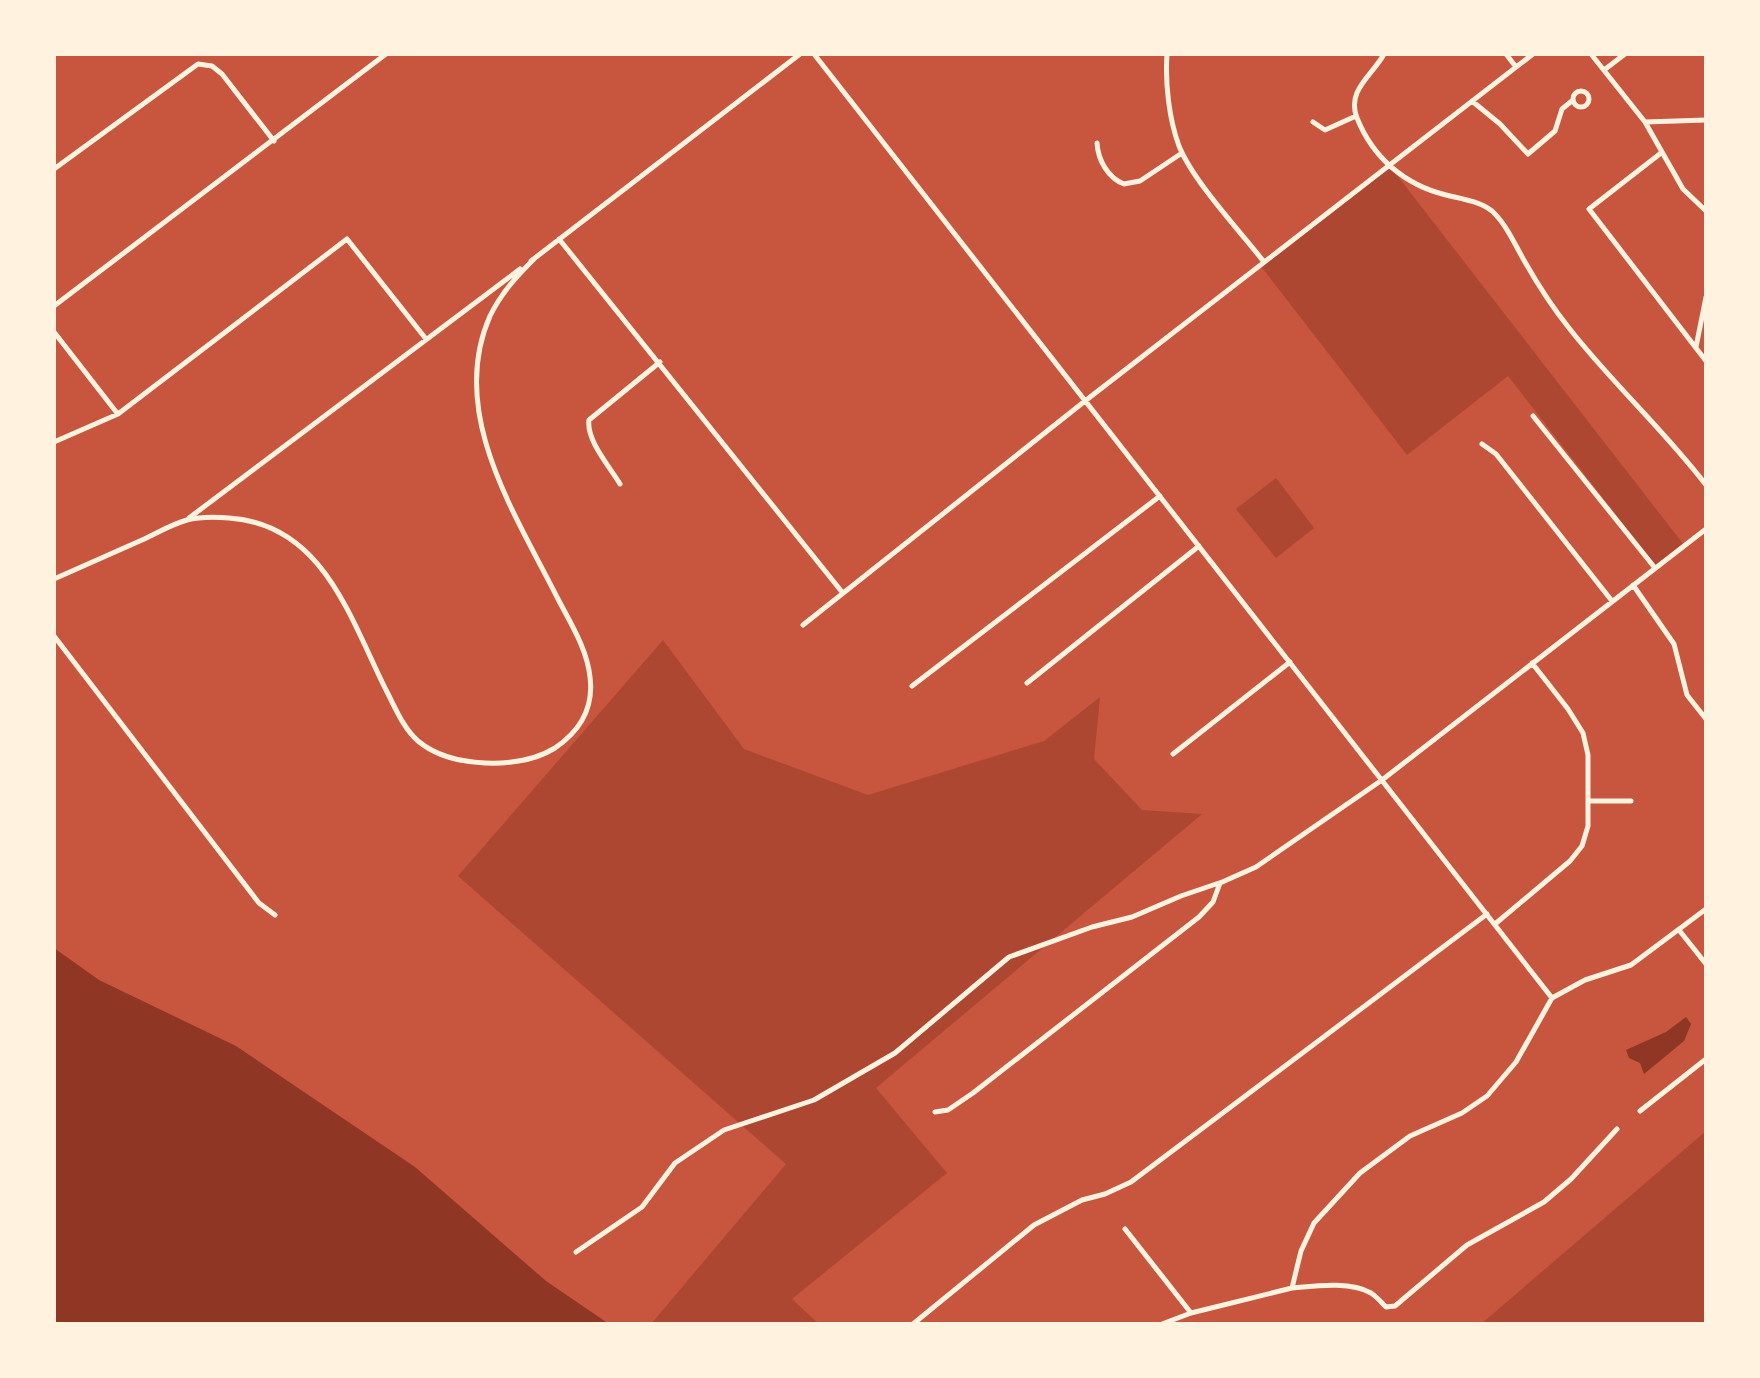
<svg xmlns="http://www.w3.org/2000/svg" width="1760" height="1378" font-family="Karla,sans-serif">
  <rect width="100%" height="100%" fill="#c8553d"/>
  <!-- green -->
  <path fill="#ae4732" d="M1389,165l295,380 -28,21 -148,-190 -101,79 -147,-190z
    M1276,478l38,50 -38,30 -40,-49z
    M663,640l81,109 124,46 176,-54 56,-44 -6,62 48,51 60,4 -326,274 71,85 -155,126 27,25h-168l135,-160 -328,-288z
    M1706,1131v193h-225z"/>
  <!-- water -->
  <path fill="#8f3625" d="M54,948l45,32 137,66 179,121 131,114 63,43h-555z
    M1686,1017l5,7 -7,17 -40,33 -4,-11 -11,-5 -3,-8 40,-18z"/>
  <g fill="none" stroke-linecap="round" stroke-linejoin="round">
    <!-- minor -->
    <path stroke="#fff3e0" stroke-width="5" d="M814,54l738,944
      M1167,54c-2,29 2,65 12,92 14,35 60,84 85,116
      M1384,54c-11,21 -38,36 -27,64 16,40 48,67 89,77 16,4 33,6 46,16 15,14 23,34 33,51 13,23 28,46 44,66 43,55 95,102 137,157
      M1506,54l10,13
      M1591,54l54,68 38,67 23,22
      M1604,70l21,-16
      M1573 99a8 8 0 1 1 16 0a8 8 0 1 1-16 0Z
      M1472,101l28,23 28,30 27,-23 7,-22 11,-9
      M1313,122l12,8 31,-14
      M1645,122l61,-2
      M1097,143c1,17 11,35 27,41l16,-3 42,-28
      M1661,153l-72,56 117,152
      M54,169l144,-105 14,2 10,8 52,67
      M559,239l283,353
      M531,261l269,-207
      M54,306l332,-252
      M54,332l63,81
      M1696,347l10,-50
      M1533,416l122,152
      M54,442l64,-28 229,-175 79,100
      M1482,444l14,10 116,147
      M620,484c-10,-17 -34,-44 -31,-64l71,-58
      M189,518l331,-249
      M54,579c29,-13 59,-26 88,-39 15,-7 30,-16 45,-20 12,-3 29,-3 42,-2 94,6 121,100 157,172 9,17 17,38 32,51 18,15 44,21 67,22 25,1 49,-2 70,-15 25,-17 39,-40 35,-71 -3,-28 -19,-53 -32,-78 -42,-84 -111,-186 -68,-283 11,-23 27,-40 44,-57
      M1633,585l41,59 13,51 19,24
      M803,625l282,-224 448,-347
      M54,636l205,267 16,12
      M1027,683l172,-137
      M912,686l248,-190
      M1173,754l117,-92
      M1589,801h42
      M1495,924l75,-63 12,-15 6,-20v-71l-5,-22 -15,-24 -36,-46
      M1679,930l27,34
      M1640,1111l66,-52
      M935,1112l13,-2 25,-17 226,-176 14,-15 7,-19 36,-16 126,-87 324,-251
      M1125,1229l66,84
      M576,1252l66,-45 33,-44 49,-33 90,-30 81,-47 114,-96 83,-30 40,-10 49,-21 38,-13
      M1292,1288c23,-2 58,-7 79,5 6,4 10,9 15,14l9,-1 72,-61 77,-43 27,-23 46,-50
      M913,1324l121,-99 48,-25 23,-6 26,-12 356,-268
      M1162,1324l29,-11 101,-25 9,-37 13,-28 46,-50 50,-37 52,-23 25,-17 29,-34 36,-64 33,-18 46,-15 75,-56"/>
  </g>
  <!-- border -->
  <rect width="1760" height="1378" fill="none" stroke="#fff3e0" stroke-width="112"/>
</svg>
